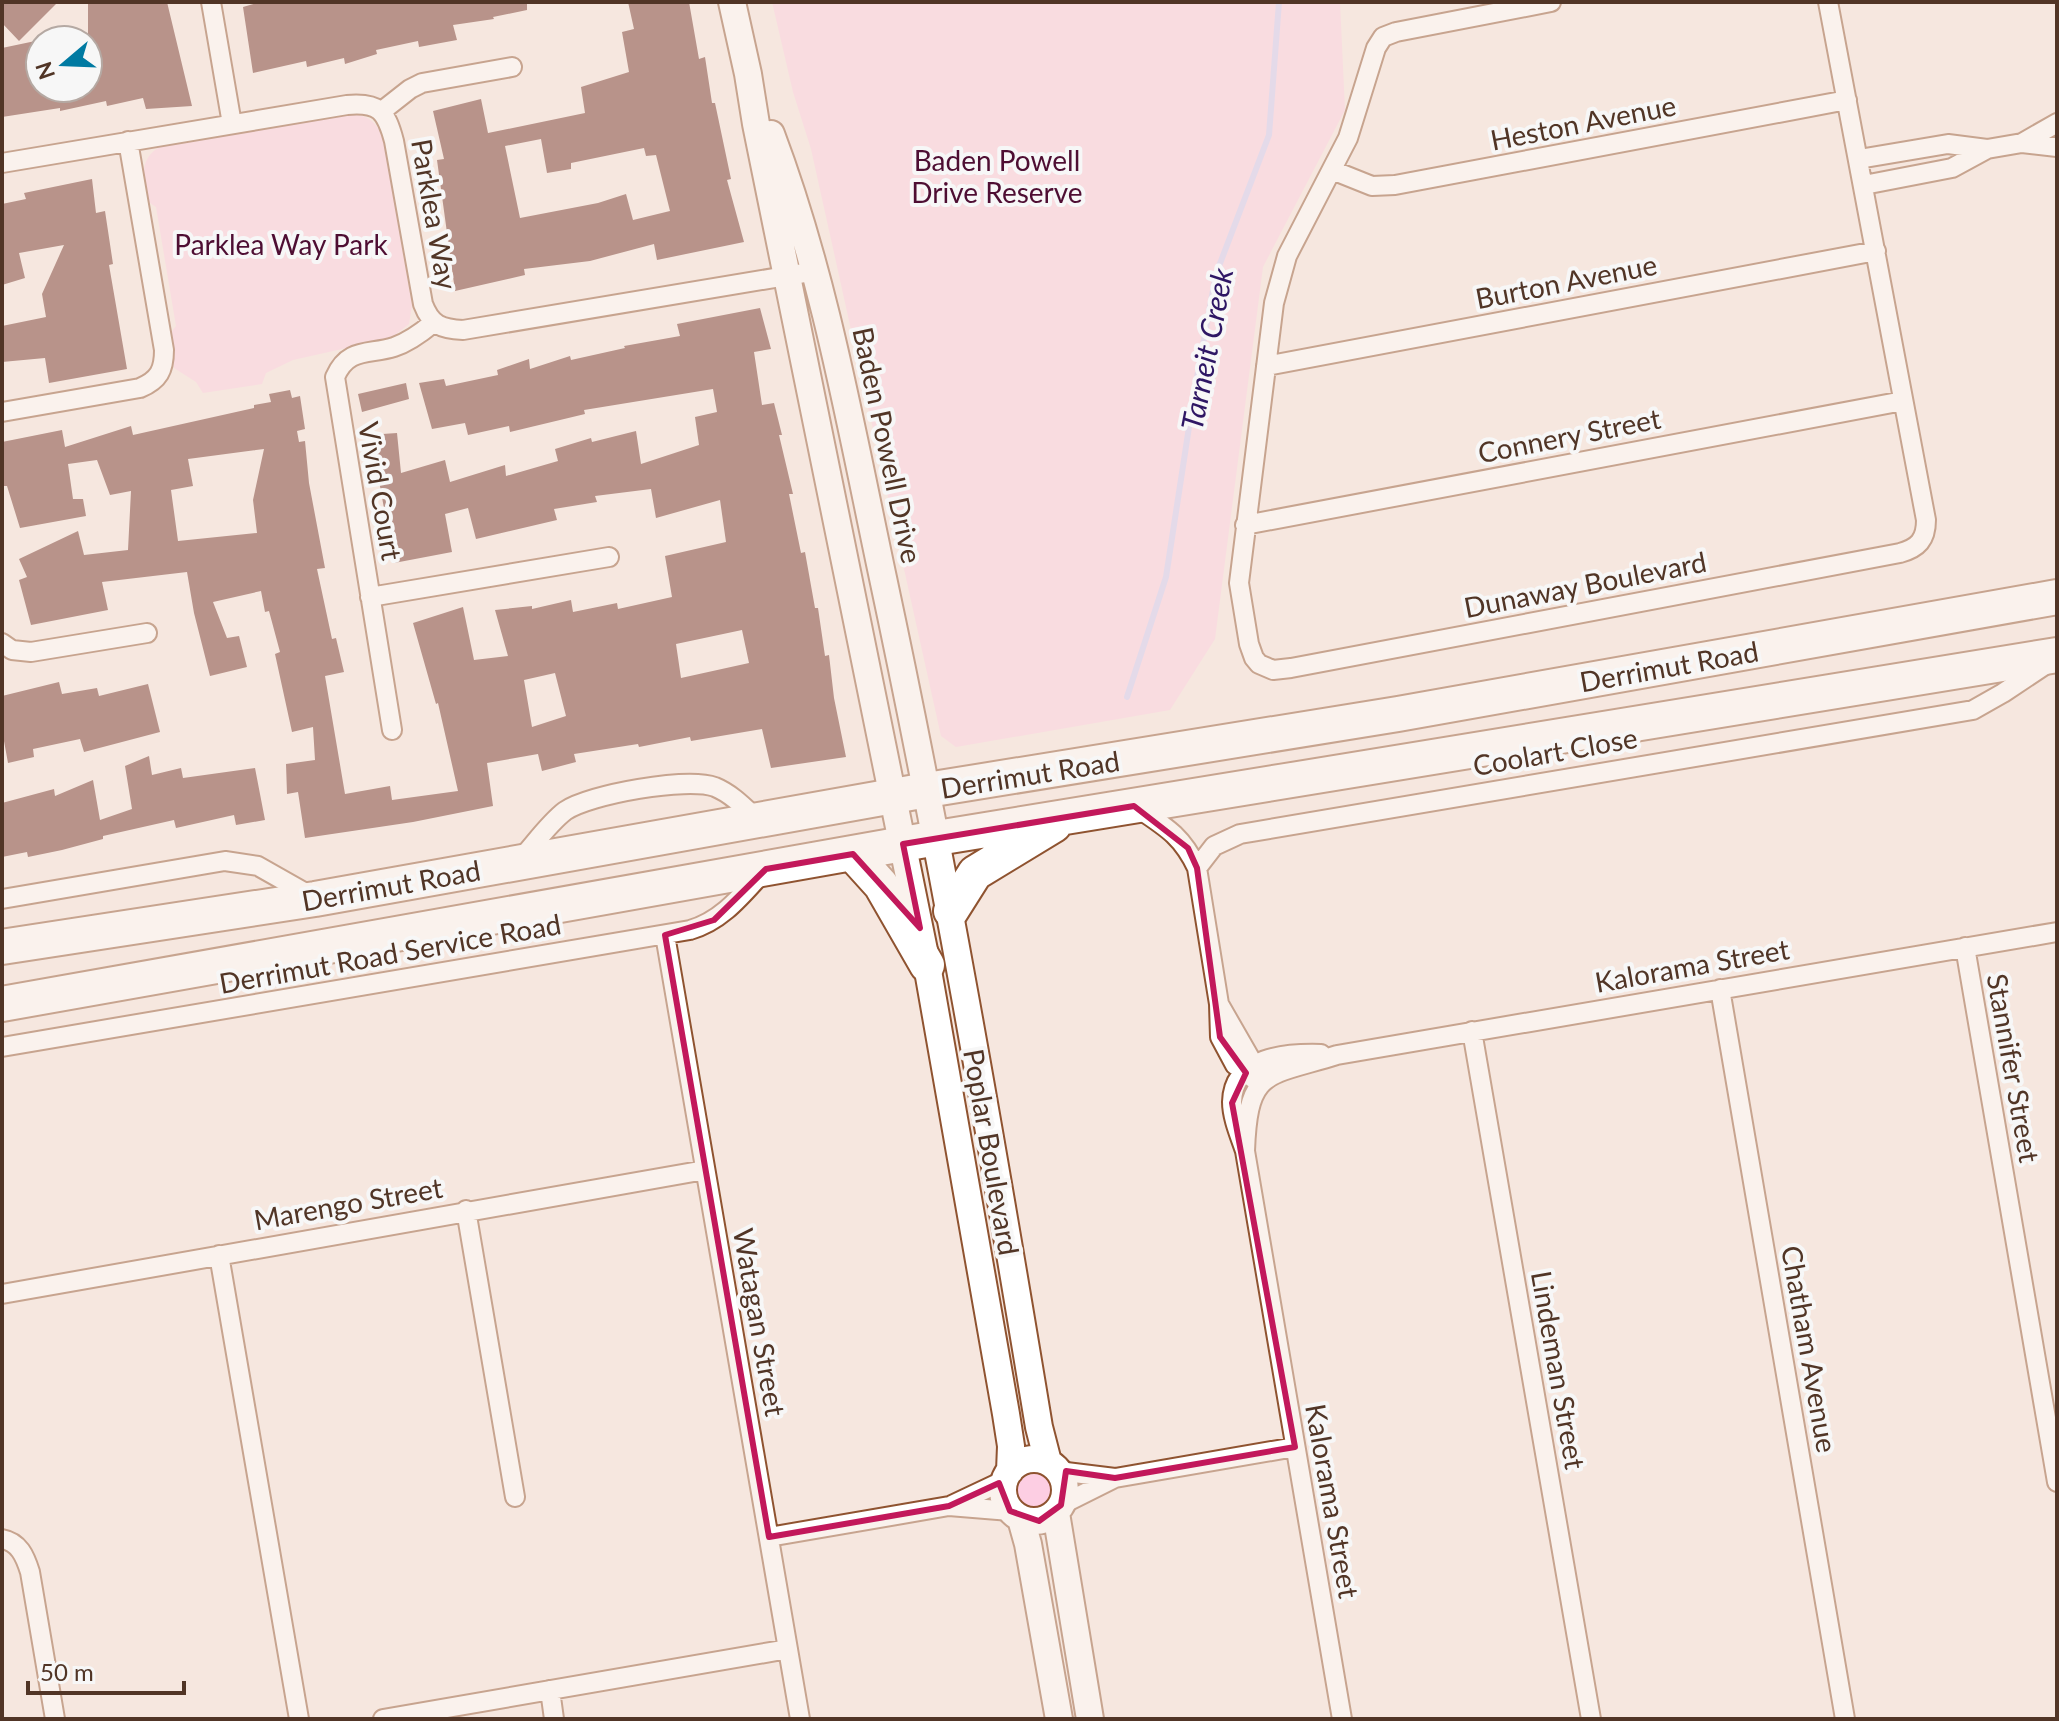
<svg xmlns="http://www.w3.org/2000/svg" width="2059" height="1721" font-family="Lato,sans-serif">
  <rect width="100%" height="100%" fill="#f6e7df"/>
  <!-- green -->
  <path fill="#fdcee3" d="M772,2h568l5,108 -82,157 -48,372 -45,71 -214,37 -15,-11 -130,-587 -18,-57z
    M350,114c20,1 29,10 34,29l28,162 -3,19 -18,14 -98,22 -27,13 -4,11 -59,9 -7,-11 -22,-14 -5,-33 7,-9 -20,-119 -9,-6c-4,-23 -9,-45 17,-56z
    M1017 1492a18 18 0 1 1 36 0a18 18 0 1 1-36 0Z"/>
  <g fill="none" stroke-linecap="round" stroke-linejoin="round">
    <!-- stream -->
    <path stroke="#cfcbf5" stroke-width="6" d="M1127,697l39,-120 29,-189 21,-114 53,-139 10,-133"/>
  </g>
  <!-- building -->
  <path fill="#6d2d24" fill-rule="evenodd" d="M2,2h56l-39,39 -17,-18z
    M88,2h79l25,104 -46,3 -3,-11 -36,8 -1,-5 -46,10v-3l-58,9v-69l38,-8v48h48z
    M260,2h267v8l-34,7 1,2 -41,6 4,15 -38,7 -1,-6 -42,9 1,4 -32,10 -1,-6 -37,9 -1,-6 -53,12 -10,-66z
    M628,2h61l10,57 6,-2 7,46h3l16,76 -4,1 17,62 -87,18 -3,-16 -64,17 -66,8 1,6 -70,16 -18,-131 7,-1 -11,-48 48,-12 7,34 97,-20 -4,-26 48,-15 -7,-40 12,-3zM541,139l6,34 24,-4v-6l73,-15 2,8 10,-1 14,56 -37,9 -7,-26 -28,9 -78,15 -15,-72z
    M92,179l4,34 9,-2 8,53 -4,1 18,104 -78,14 -4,-25 -43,4v-36l44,-9 -4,-23 22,-49 -45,8 6,25 -23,7v-81l24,-5 -2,-6z
    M760,308l11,41 -17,3 8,53 12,-2 8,32h-3l14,59h-4l12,59 4,-1 10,56h3l7,48 4,-1 5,43 12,59 -75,11 -9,-39 -71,12 -1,-4 -51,10 -1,-3 -64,10 2,8 -34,9 -4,-17 -51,9 6,43 -80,16 -108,16 -7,-46 -11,2 -1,-30 29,-4 -2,-33 -21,5 -17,-78 5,-2 -11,-41 -4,1 -4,-21 -48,11 14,36 12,-2 8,31 -37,9 -16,-63 -7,-41 -85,10 6,28 -77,15 -12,-45 8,-3 -8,-18 59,-28 6,24 44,-5 3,-59 -21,4 -13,-35 -29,4 5,35h10l3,17 -66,12 -13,-42h-3l-2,-44 60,-12 3,17 66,-21 2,9 121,-27v-3l17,-3 -2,-8 21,-4 2,8 8,-2 5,33 -8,2 2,11 6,-1 4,42 16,85 -8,1 15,70 4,-1 8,34 -19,4 20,118 45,-8 2,14 66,-9 -20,-88 -2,1 -23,-81 50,-16 11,53 34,-4 -13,-46 37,-4v3l39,-9 2,12 44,-9 1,6 54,-12 -7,-41 61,-14 -6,-42 -64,18 -5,-29 -56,7 2,6 -43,7 3,11 -81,19 -8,-31 -23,6 7,38 -58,11 -19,-104 -7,-24 29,-2 4,40 44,-13 5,22 55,-17 1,11 52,-15 -3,-12 36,-11 1,4 44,-11 5,33 58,-19 -4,-28 22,-5 -4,-23 -129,21 1,4 -75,18 -1,-6 -41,9 -3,-12 -33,6 -13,-46 25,-4 2,7 52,-11 -1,-5 32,-11 1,10 40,-13 1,4 54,-12 -1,-2 56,-10 -3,-12zM264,449l-11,51 4,33 -79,8 -7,-51 22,-4 -5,-27zM742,630l7,33 -68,15 -5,-34zM555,673l11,43 -34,11 -8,-47z
    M406,383l3,16 -47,13 -4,-18z
    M59,682l3,12 35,-6 2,8 49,-12 12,48 -76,20 -4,-13 -47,10 1,8 -26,6 -6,-33v-34z
    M149,756l3,19 29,-7 2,10 72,-10 10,52 -29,5 -2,-10 -58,13 -2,-8 -71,16v3l-41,11 -34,7 -1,-5 -25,5v-54l52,-14 1,7 38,-16 7,40 32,-11 -7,-43z"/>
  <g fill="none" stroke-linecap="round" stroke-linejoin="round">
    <defs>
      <path id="street" d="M211,2l21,122
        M1551,2l-155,30 -13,5 -7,11 -28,90 -61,118 -13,47 -35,280 10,61 5,14 5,6 14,6 18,-2 609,-115c18,-5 26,-13 26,-33l-98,-518
        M382,111l28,-22 12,-6 90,-16
        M2022,143l35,-20
        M1859,159l89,-15 39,5
        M2,163l345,-58c32,-3 39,6 47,36l29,163c8,21 18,25 40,26l353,-59
        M1332,170l40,16 23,-1 452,-85
        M1864,185l88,-17 35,-19 35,-6 35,4
        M1266,366l610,-115
        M2,412l138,-24c19,-8 24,-18 24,-38l-36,-209
        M1245,525l658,-124
        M370,597l239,-40
        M2,643l10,7 19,2 116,-19
        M392,730l-57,-353c13,-30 34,-22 59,-30 15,-5 27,-14 39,-24
        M1136,807c30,20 46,29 61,61l22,136 1,33 15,28 19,14
        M519,861c15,-16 29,-37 46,-50 25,-17 122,-34 150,-24 17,7 30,21 44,34
        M1197,868l17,-22 26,-12 733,-124 30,-17 45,-30
        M2,899l223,-38 33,5 53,30
        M665,935l135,784
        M1965,947l92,535
        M1720,989l125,730
        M1219,1004l31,54 7,18
        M1472,1031l119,688
        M2,1047l688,-117c32,-9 52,-35 74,-59
        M1321,1054c-34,-1 -88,2 -89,48 0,16 8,34 13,49l97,568
        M1245,1151c3,-83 21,-74 92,-96l720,-123
        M466,1210l49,287
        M219,1255l80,464
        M2,1294l703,-124
        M1058,1471l57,7
        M952,1505l53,-25
        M1061,1505l54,-27 180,-31
        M769,1537l180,-31 61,5
        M2,1539c17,3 23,17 28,33l25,147
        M550,1690l4,29
        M383,1719l405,-70"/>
      <path id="secondary" d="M732,2l16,72 8,50 171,841 79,449 5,32 -1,25
        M771,134c54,143 80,294 112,444 60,281 109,565 156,849l9,35
        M1003 1490a31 31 0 1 1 62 0a31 31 0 1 1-62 0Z
        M1056,1513l34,206
        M1021,1519l7,25 31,175"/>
      <path id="highway" d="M853,854l28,31 46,80
        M951,911l24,-38 79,-48
        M2,947l313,-48 612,-109 471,-76 659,-117
        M2,1004l935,-166 1120,-183"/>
    </defs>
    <!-- street casing -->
    <use href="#street" stroke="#8f5330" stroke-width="22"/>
    <!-- secondary casing -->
    <use href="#secondary" stroke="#8f5330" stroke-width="30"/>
    <!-- highway casing -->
    <use href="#highway" stroke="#8f5330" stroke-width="38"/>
    <!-- street -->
    <use href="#street" stroke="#fff" stroke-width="18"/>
    <!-- secondary -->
    <use href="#secondary" stroke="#fff" stroke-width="26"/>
    <!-- highway -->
    <use href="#highway" stroke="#fff" stroke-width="34"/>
  </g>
  <!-- marked area -->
  <path d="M0 0H2059V1721H0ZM1134,806l54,42 9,20 23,169 26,36 -14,30 63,344 -180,31 -49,-7 -5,34 -22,16 -29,-10 -11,-28 -50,23 -180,31 -104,-602 49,-15 52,-51 87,-15 67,74 -17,-84z" fill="#f6e7df" fill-opacity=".55" fill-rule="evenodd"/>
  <path fill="none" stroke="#c2185b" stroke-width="6" stroke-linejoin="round" d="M1134,806l54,42 9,20 23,169 26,36 -14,30 63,344 -180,31 -49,-7 -5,34 -22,16 -29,-10 -11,-28 -50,23 -180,31 -104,-602 49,-15 52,-51 87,-15 67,74 -17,-84z"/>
  <g text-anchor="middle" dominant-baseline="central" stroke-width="8" stroke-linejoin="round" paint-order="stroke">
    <!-- street labels -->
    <g font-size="28" fill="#513526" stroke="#f7f7f7">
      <text transform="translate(1583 122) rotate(-11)">Heston Avenue</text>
      <text transform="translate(435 214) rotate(80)">Parklea Way</text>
      <text transform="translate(1566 281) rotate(-11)">Burton Avenue</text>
      <text transform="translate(1569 435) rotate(-11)">Connery Street</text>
      <text transform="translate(888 445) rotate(78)">Baden Powell Drive</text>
      <text transform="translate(381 491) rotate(80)">Vivid Court</text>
      <text transform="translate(1585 584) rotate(-11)">Dunaway Boulevard</text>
      <text transform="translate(1669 666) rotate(-10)">Derrimut Road</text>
      <text transform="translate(1555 751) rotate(-10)">Coolart Close</text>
      <text transform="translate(1030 774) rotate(-9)">Derrimut Road</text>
      <text transform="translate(391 885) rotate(-10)">Derrimut Road</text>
      <text transform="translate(390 953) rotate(-10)">Derrimut Road Service Road</text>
      <text transform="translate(1692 965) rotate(-10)">Kalorama Street</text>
      <text transform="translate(2014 1068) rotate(80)">Stannifer Street</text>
      <text transform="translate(992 1152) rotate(80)">Poplar Boulevard</text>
      <text transform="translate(348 1203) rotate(-10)">Marengo Street</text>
      <text transform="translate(760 1322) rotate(80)">Watagan Street</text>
      <text transform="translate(1810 1349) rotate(80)">Chatham Avenue</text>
      <text transform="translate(1559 1370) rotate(80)">Lindeman Street</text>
      <text transform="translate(1333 1501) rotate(80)">Kalorama Street</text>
    </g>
    <!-- park labels -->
    <g font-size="28" fill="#4e0e33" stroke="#f7f7f7">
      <text x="997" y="160">Baden Powell<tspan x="997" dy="32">Drive Reserve</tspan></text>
      <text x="281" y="244">Parklea Way Park</text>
    </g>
    <!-- water labels -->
    <g font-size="30" font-style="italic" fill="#2e1664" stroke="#f7f7f7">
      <text transform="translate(1206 349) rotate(-79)">Tarneit Creek</text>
    </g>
  </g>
  <!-- border -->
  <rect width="2059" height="1721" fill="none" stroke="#513526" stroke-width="8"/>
  <!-- north arrow -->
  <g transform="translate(64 64) rotate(251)"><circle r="38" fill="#f7f7f7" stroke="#b5a9a3" stroke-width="2"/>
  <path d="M0-6L14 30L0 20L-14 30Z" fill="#007aa2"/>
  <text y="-12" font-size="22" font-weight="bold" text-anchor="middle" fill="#513526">N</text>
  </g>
  <!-- scale -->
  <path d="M28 1681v12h156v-12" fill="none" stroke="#513526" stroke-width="4"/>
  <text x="40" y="1681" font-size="24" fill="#513526" stroke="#f7f7f7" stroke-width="6" paint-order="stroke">50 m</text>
</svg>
